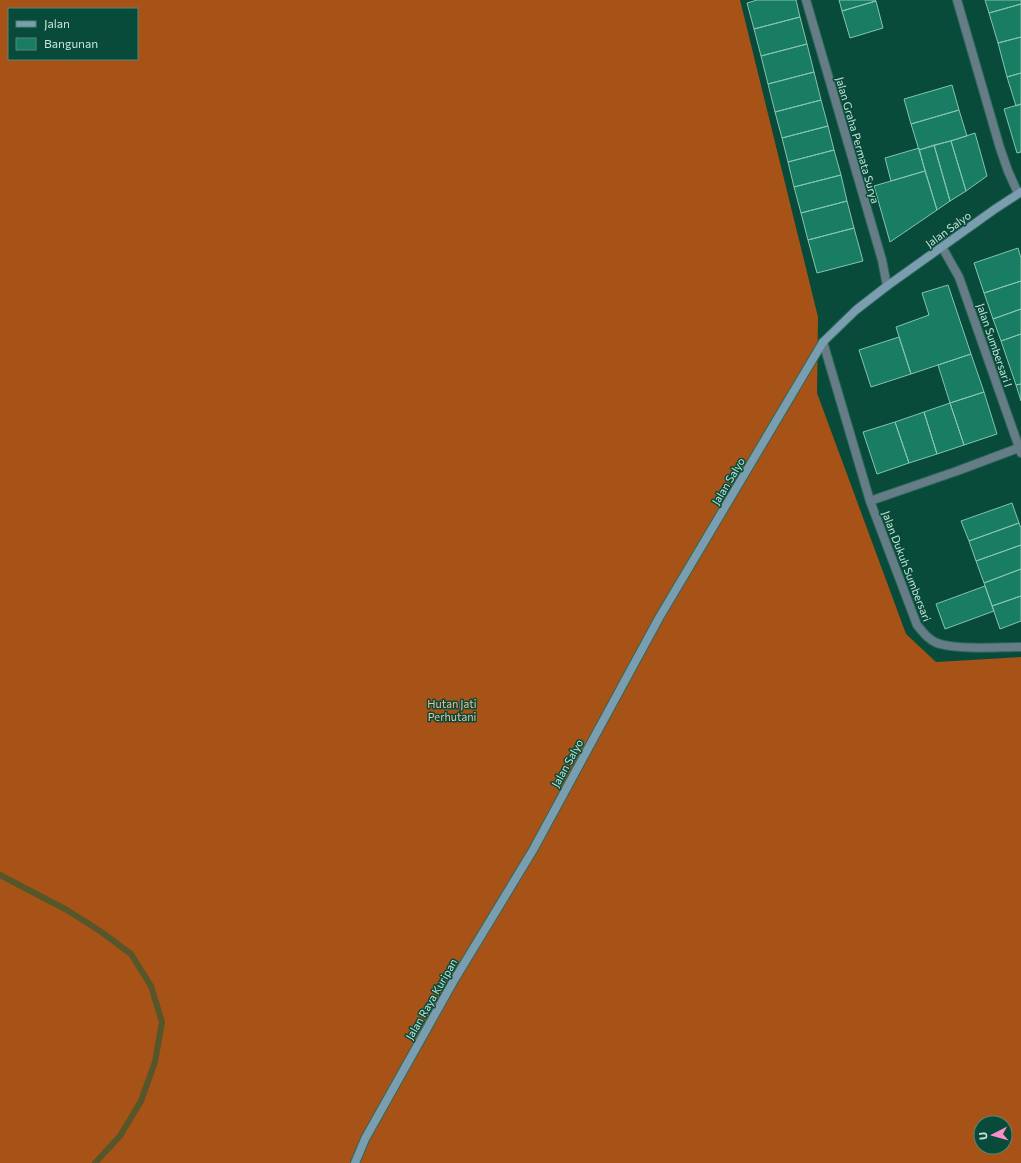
<svg xmlns="http://www.w3.org/2000/svg" width="1021" height="1163" font-family="Commissioner,sans-serif">
  <rect width="100%" height="100%" fill="#084b3a"/>
  <!-- forest -->
  <path fill="#a75217" fill-rule="evenodd" d="M0,0h740l78,317 -1,76 89,241 30,28 85,-5v506h-1021zM9,9h128v50h-128zM981,1123h24v24h-24z"/>
  <g fill="none" stroke-linecap="round" stroke-linejoin="round">
    <!-- stream -->
    <path stroke="#555629" stroke-width="6" d="M0,875l67,35 33,21 31,23 20,32 11,36 -7,40 -14,39 -21,35 -25,27"/>
  </g>
  <!-- building -->
  <path fill="#187d62" stroke="#87c4ae" d="M757,0h39l4,17 -46,12 -7,-26z
    M839,0h36l1,1 -34,10z
    M985,0h36v4l-32,9z
    M876,1l7,27 -33,10 -8,-27z
    M1021,4v33l-23,6 -9,-30z
    M800,17l7,27 -46,12 -7,-27z
    M1021,37v36l-14,4 -9,-34z
    M807,44l7,28 -46,12 -7,-28z
    M814,72l7,28 -46,12 -7,-28z
    M1021,73v31l-5,2 -9,-29z
    M952,85l7,25 -48,14 -7,-25z
    M821,100l7,26 -46,12 -7,-26z
    M1021,104v48l-4,1 -13,-44z
    M959,110l8,26 -48,14 -8,-26z
    M828,126l6,24 -46,12 -6,-24z
    M975,133l12,43 -21,15 -15,-50z
    M951,141l15,50 -16,10 -16,-56z
    M934,145l16,56 -13,9 -18,-60z
    M919,148l6,23 -34,10 -6,-23z
    M834,150l7,25 -47,12 -6,-25z
    M925,171l12,39 -47,32 -16,-56z
    M841,175l6,26 -46,12 -7,-26z
    M847,201l7,27 -46,12 -7,-27z
    M854,228l9,33 -46,12 -9,-33z
    M1018,248l3,10v23l-37,12 -10,-30z
    M1021,281v28l-28,10 -9,-26z
    M948,285l23,69 -60,20 -15,-47 33,-12 -7,-22z
    M1021,309v25l-20,7 -8,-22z
    M1021,334v50l-5,1 -15,-44z
    M899,337l12,37 -40,13 -12,-37z
    M971,354l13,38 -34,11 -12,-38z
    M1021,384v17l-5,-16z
    M984,392l13,42 -33,11 -14,-42z
    M950,403l14,42 -27,9 -13,-42z
    M924,412l13,42 -28,9 -14,-41z
    M895,422l14,41 -32,11 -14,-42z
    M1012,503l7,20 -50,18 -8,-20z
    M1019,523l2,5v17l-45,16 -7,-20z
    M1021,545v24l-37,14 -8,-22z
    M1021,569v27l-29,10 -8,-23z
    M985,586l9,25 -49,18 -9,-25z
    M1021,596v25l-21,8 -8,-23z"/>
  <g fill="none" stroke-linecap="round" stroke-linejoin="round">
    <defs>
      <path id="street" d="M806,0l76,260 5,26
        M957,0l43,148 8,23 10,22
        M942,247l17,30 62,176
        M823,342l47,159 47,124c6,7 13,17 23,19 22,6 58,3 81,3
        M870,501l87,-30 64,-24"/>
      <path id="secondary" d="M355,1163l10,-24 88,-157 80,-132 126,-232 164,-276 33,-32 31,-24 108,-77 26,-17"/>
    </defs>
    <!-- street casing -->
    <use href="#street" stroke="#2e695a" stroke-width="10"/>
    <!-- secondary casing -->
    <use href="#secondary" stroke="#2e695a" stroke-width="10"/>
    <!-- street -->
    <use href="#street" stroke="#667d88" stroke-width="8"/>
    <!-- secondary -->
    <use href="#secondary" stroke="#7a9eb0" stroke-width="8"/>
  </g>
  <g text-anchor="middle" dominant-baseline="central" stroke-width="3" stroke-linejoin="round" paint-order="stroke">
    <!-- street labels -->
    <g font-size="11" fill="#c6e3d8" stroke="#084b3a">
      <text transform="translate(858 140) rotate(74)">Jalan Graha Permata Surya</text>
      <text transform="translate(948 229) rotate(-36)">Jalan Salyo</text>
      <text transform="translate(995 345) rotate(71)">Jalan Sumbersari I</text>
      <text transform="translate(728 481) rotate(-59)">Jalan Salyo</text>
      <text transform="translate(907 566) rotate(69)">Jalan Dukuh Sumbersari</text>
      <text transform="translate(567 763) rotate(-61)">Jalan Salyo</text>
      <text transform="translate(431 999) rotate(-60)">Jalan Raya Kuripan</text>
    </g>
    <!-- park labels -->
    <g font-size="11" fill="#f5bd9e" stroke="#084b3a">
      <text x="452" y="703">Hutan Jati<tspan x="452" dy="13">Perhutani</tspan></text>
    </g>
  </g>
  <!-- legend -->
  <rect x="8" y="8" width="130" height="52" fill="#084b3a" stroke="#548879"/>
  <rect x="16" y="21" width="20" height="6" fill="#7a9eb0" stroke="#548879"/>
  <text x="44" y="28" font-size="12" fill="#c6e3d8">Jalan</text>
  <rect x="16" y="38" width="20" height="12" fill="#187d62" stroke="#548879"/>
  <text x="44" y="48" font-size="12" fill="#c6e3d8">Bangunan</text>
  <!-- north arrow -->
  <g transform="translate(993 1135) rotate(264)"><circle r="19" fill="#084b3a" stroke="#548879"/>
  <path d="M0-3L7 15L0 10L-7 15Z" fill="#fb8fc5"/>
  <text y="-6" font-size="11" font-weight="bold" text-anchor="middle" fill="#c6e3d8">U</text>
  </g>
</svg>
